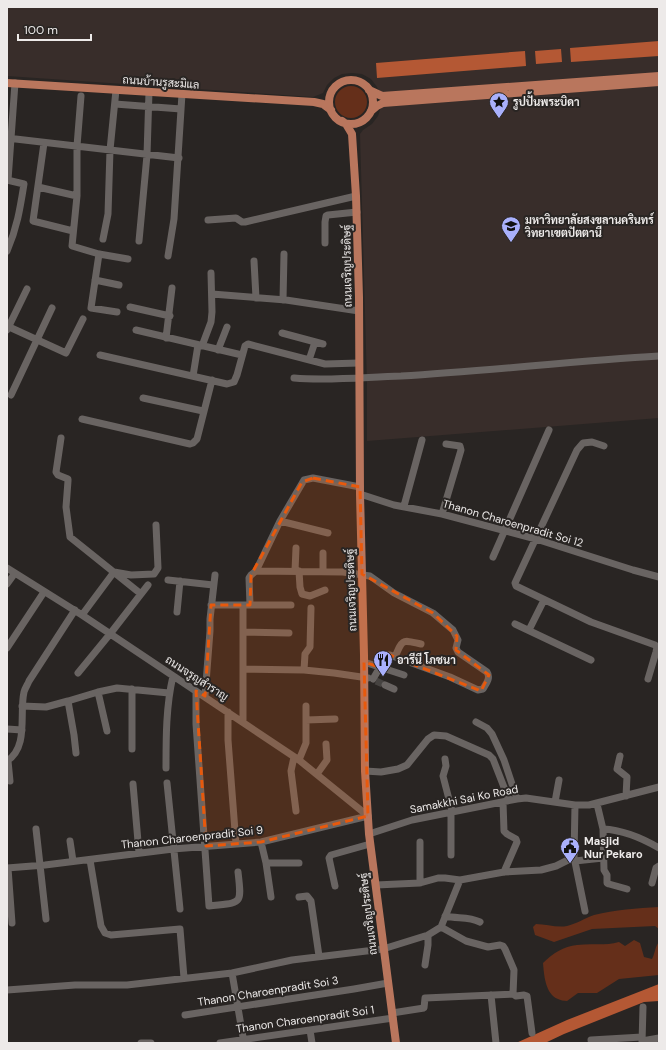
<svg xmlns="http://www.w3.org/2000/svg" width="666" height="1050" font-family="'DM Sans',Sarabun,sans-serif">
  <rect width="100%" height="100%" fill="#292523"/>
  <!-- built -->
  <path fill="#382d2a" d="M7,7h652v411l-292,23v-57l-7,-250 3,-4 9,-6 6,-8 3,-9v-10l-4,-10 -6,-8 -9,-5 -10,-1 -10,1 -8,4 -7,7 -4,8 -10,4 -306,-21z"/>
  <!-- green -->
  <path fill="#652f1a" d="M335 102a16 16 0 1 1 32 0a16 16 0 1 1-32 0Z
    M659,907v22l-4,-3 -63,3 -38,13 -19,-7 -2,-8 3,-3c10,0 21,4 31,2 9,-2 18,-8 27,-11 21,-5 43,-7 65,-8z
    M634,940l6,3 4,14 8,2c3,-5 3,-13 7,-17v33l-40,4 -22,14h-19l-11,8c-3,0 -7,-1 -9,-2 -13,-5 -14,-25 -15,-36 9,-9 21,-17 34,-18 14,-2 28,1 42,-3l6,4z"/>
  <!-- water -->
  <path fill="#b45834" d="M659,41v15l-88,6 -1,-14z
    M561,49l1,13 -26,2 -1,-13z
    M525,51l1,15 -149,12 -1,-15z
    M659,984v17l-15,1 -80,32 -19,9h-29l51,-23z"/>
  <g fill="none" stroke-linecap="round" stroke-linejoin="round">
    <!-- minor-tunnel -->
    <path stroke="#464341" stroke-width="7" stroke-dasharray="7 3.5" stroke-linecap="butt" d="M376,681l9,4"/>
    <!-- minor -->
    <path stroke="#696462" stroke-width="7" d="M81,96l-4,50v50l-5,50 27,8 29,5
      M115,104l66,5
      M7,138l172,20
      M44,143l-11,78 40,10
      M7,180l17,4c-4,25 -7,44 -17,67
      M8,180l7,-97
      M38,187l39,9
      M208,220l28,-2 6,4h3l111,-26
      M103,239l5,-25 2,-64 6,-60
      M139,241l8,-86 2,-63
      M325,243v-21l1,-6 2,-1 29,-3
      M99,254l-8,54 26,4
      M168,256l6,-37 8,-125
      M254,261l2,37
      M95,280l24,5
      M212,294l74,6 73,11
      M283,300l1,-46
      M130,307l40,9
      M7,326l59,27 17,-34
      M7,330l20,-41
      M136,330l106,25
      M282,333l41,11
      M166,338l6,-50
      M202,346l9,-24 1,-10 -1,-39
      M218,350l9,-23
      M100,355l127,29 7,-2 3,-7 8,-29 3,-2 77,20 34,-1
      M309,360l6,-18
      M193,376l5,-31
      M294,378c36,3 71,-1 107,-2 86,-5 172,-15 258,-20
      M11,395l41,-87
      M143,398l60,13
      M82,419l108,25 3,-1 4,-4 15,-59
      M61,438l-5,34 2,3 10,4v2l-2,26 4,30 71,57
      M604,446l-12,-4 -9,1 -6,7 -62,133 1,3 75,36 64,23 2,2 -1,5 -8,27
      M360,494l34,11 48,9 94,25 97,31 26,7
      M404,506l18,-66
      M442,514l19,-64 -1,-4 -14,-2
      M280,521l48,12
      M493,557l56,-127
      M7,568l75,47 217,145 69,56
      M256,571l24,-50 24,-41 9,-2 47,9
      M295,571l1,-23
      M299,571l1,16 2,7 8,2 15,-6
      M323,572v-19
      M168,580l45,5
      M7,584l8,-11
      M211,605h80
      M250,605l-1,-27 2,-3 5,-4 87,1 27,4 24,17 39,20 20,17 5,10 -2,8 2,4 29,20c4,6 -1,12 -4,17l-5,1 -28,-13 -60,-22h-3l-14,24
      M177,612l3,-31
      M82,615l32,-43 17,3 23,-1 4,-6 -2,-43
      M515,624l76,36
      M529,630l15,-30
      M243,632l46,1
      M7,648l37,-56
      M395,657c8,-19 7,-17 26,-13
      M364,662l40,13
      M243,669l61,1 30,3 34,5
      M304,670l1,-16 5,-7 1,-39
      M78,673l32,-39 38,-49
      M385,685l9,4
      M132,689v60
      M196,691v33l13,182c33,-4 33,0 29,-34
      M98,692l9,39
      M205,696l5,-65v-12l5,-44
      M22,706l24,1 22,-6
      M228,712v28l8,104
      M306,720l29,-1
      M243,722v-117
      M476,722l11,6 5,6 12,26 13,39
      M7,729l15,1
      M76,753l-2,-18 -6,-34 30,-9 19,-4 52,5
      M620,756l-3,13 10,8 -1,19
      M294,757l-3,14 5,40
      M445,759l1,7 -3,10 9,35
      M299,760l7,-17v-37
      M7,761c22,-14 12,-47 17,-69 1,-4 4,-8 5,-11l46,-71
      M8,761l2,20
      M166,768c0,-31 0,-62 7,-92
      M365,771l16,1 17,-3 9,-4 21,-26 6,-4 12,1 43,19 4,4 16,41
      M317,774l10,-14 -1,-16
      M167,783l13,126
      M133,784l6,69
      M503,802l1,29 3,3 9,5 1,3 -13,30
      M555,802l4,-22
      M597,804l6,25c19,1 39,9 56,19
      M575,805l-1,52 11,54
      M451,812v43
      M36,829l10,90
      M603,829l1,41 3,5v8l2,1 18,5
      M369,834l43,-14 105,-21 9,-1 49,7h14l70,-18
      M70,841l3,20
      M261,842l5,21 5,34
      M420,842v41
      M90,860l11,66 4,7 6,2 69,-6 4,49
      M575,861l28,-3
      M266,863h33
      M7,868l38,-3 128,-16 88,-7 107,-26
      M8,868l4,55
      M652,883l4,-15 3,-2
      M376,885l44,-2 18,-5h7l15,2 44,-8 37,-2 15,-4 18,-9
      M335,886l-6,-28 2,-3 39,-11
      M299,897l8,-1 4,5 8,55
      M445,916c13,3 23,0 35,6
      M441,927l25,14 22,6 12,-2 3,1 2,3 9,21 -1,24 3,2 8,-1 3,1 5,37
      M425,965l3,-20v-10
      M232,973l12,70
      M7,990l68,-5h52l105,-12 60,-13 91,-11 45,-14 13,-8 19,-47
      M491,995l5,48
      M392,1013l32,-5 1,-10 88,-4
      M185,1015l169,-26 34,-6
      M310,1030l2,13
      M591,1040l51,-3
      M642,1041l17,-3
      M141,1043h10
      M220,1043l173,-25
      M642,1043l1,-36"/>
    <!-- major -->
    <path stroke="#b9765d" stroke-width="8" d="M329 102a22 22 0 1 1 44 0a22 22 0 1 1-44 0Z
      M7,83l307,19 9,2 8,6
      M369,90l13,6 277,-20
      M371,111l6,-5 6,-3 276,-21
      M342,121l4,3 6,10 4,62 3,101 1,197 4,161 1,116 4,63 27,209"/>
  </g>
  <!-- marked area -->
  <path fill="#e8590c" fill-opacity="0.2" stroke="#e8590c" stroke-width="3" stroke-dasharray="8 5" stroke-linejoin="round" d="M313,478l47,9 2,87 71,39 24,23 -1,14 33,25 -8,16 -94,-37 -8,13 -15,-5 4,154 -107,26 -55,4 -10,-155 9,5 6,-91h39l1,-30 51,-93z"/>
  <!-- icons -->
  <defs>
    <symbol id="sight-pin" viewBox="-11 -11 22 30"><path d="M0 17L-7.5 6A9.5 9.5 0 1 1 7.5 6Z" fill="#a9b0fc" stroke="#292523"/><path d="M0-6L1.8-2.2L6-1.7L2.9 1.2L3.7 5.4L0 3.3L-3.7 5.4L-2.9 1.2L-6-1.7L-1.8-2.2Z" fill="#111"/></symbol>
    <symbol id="university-pin" viewBox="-11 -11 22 30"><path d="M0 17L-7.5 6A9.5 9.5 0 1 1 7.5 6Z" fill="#a9b0fc" stroke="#292523"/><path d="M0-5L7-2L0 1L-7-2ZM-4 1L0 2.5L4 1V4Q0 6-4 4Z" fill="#111"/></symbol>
    <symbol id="restaurant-pin" viewBox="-11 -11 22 30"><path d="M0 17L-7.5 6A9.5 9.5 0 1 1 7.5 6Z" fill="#a9b0fc" stroke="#292523"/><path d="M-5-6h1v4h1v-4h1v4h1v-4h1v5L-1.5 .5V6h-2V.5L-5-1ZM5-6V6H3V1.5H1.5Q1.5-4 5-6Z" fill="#111"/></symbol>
    <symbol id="civic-pin" viewBox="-11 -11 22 30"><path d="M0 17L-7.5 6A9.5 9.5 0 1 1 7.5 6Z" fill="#a9b0fc" stroke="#292523"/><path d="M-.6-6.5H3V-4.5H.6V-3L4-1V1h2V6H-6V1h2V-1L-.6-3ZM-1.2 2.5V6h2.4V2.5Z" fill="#111"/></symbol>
  </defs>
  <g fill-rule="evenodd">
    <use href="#sight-pin" x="488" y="91" width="22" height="30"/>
    <use href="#university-pin" x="500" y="215" width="22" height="30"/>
    <use href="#restaurant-pin" x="372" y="649" width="22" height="30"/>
    <use href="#civic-pin" x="559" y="836" width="22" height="30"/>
  </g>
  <g text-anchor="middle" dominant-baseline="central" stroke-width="4" stroke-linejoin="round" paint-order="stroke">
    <!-- street labels -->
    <g font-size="11" fill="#edeae9" stroke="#292523">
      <text transform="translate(161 82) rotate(4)">ถนนบ้านรูสะมิแล</text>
      <text transform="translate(347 266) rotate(-91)">ถนนเจริญประดิษฐ์</text>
      <text transform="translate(513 523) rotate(16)">Thanon Charoenpradit Soi 12</text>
      <text transform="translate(351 590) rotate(-92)">ถนนเจริญประดิษฐ์</text>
      <text transform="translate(197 678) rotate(33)">ถนนจรูญสำราญ</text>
      <text transform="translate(464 799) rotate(-11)">Samakkhi Sai Ko Road</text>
      <text transform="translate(192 837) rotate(-6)">Thanon Charoenpradit Soi 9</text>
      <text transform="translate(368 914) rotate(-97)">ถนนเจริญประดิษฐ์</text>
      <text transform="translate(268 991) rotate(-9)">Thanon Charoenpradit Soi 3</text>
      <text transform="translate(305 1019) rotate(-8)">Thanon Charoenpradit Soi 1</text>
    </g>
    <!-- poi labels -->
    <g font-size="11" font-weight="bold" fill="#edeae9" stroke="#292523" text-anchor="start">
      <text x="513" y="102">รูปปั้นพระบิดา</text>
      <text x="525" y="220">มหาวิทยาลัยสงขลานครินทร์<tspan x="525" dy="13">วิทยาเขตปัตตานี</tspan></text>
      <text x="397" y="660">อารีนี โภชนา</text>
      <text x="584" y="841">Masjid<tspan x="584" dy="13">Nur Pekaro</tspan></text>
    </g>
  </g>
  <!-- border -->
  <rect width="666" height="1050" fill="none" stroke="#edeae9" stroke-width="16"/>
  <!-- scale -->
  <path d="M18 34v6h73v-6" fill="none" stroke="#edeae9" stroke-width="2"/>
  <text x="24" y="34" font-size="12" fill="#edeae9" stroke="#292523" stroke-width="3" paint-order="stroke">100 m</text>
</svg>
